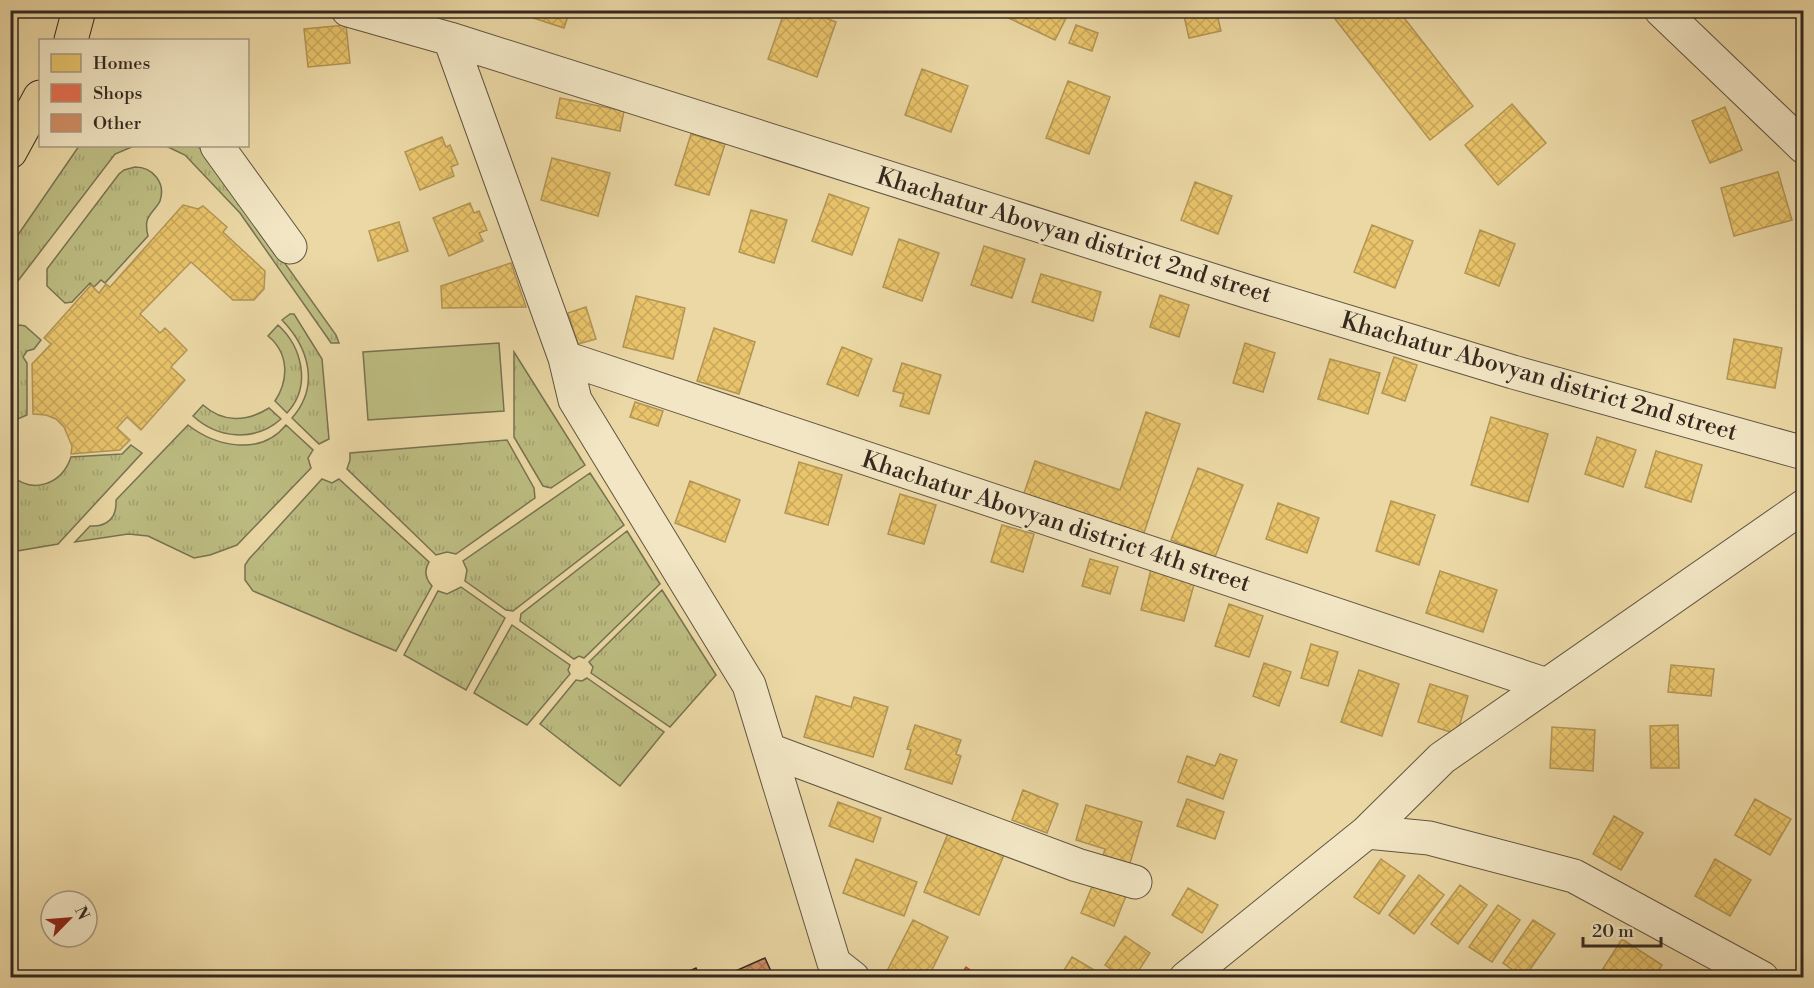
<svg xmlns="http://www.w3.org/2000/svg" width="1814" height="988" font-family="'Libre Bodoni',serif">
  <defs>
    <pattern id="grass-tufts" width="24" height="20" patternUnits="userSpaceOnUse" patternTransform="scale(1.5)"><rect width="24" height="20" fill="#bdbd82"/><path d="M3 7l-1-3M5 7V3M7 7l1-3M15 17l-1-3M17 17v-4M19 17l1-3" fill="none" stroke="#a3a270"/></pattern>
    <pattern id="homes-cross-hatch" width="8" height="8" patternUnits="userSpaceOnUse" patternTransform="scale(1.5)"><rect width="8" height="8" fill="#e9c46a"/><path d="M0 0l8 8M0 8l8-8" fill="none" stroke="#c8a85c"/></pattern>
    <pattern id="shops-cross-hatch" width="8" height="8" patternUnits="userSpaceOnUse" patternTransform="scale(1.5)"><rect width="8" height="8" fill="#e76f51"/><path d="M0 0l8 8M0 8l8-8" fill="none" stroke="#bc5b43"/></pattern>
    <pattern id="building-cross-hatch" width="8" height="8" patternUnits="userSpaceOnUse" patternTransform="scale(1.5)"><rect width="8" height="8" fill="#d28e66"/><path d="M0 0l8 8M0 8l8-8" fill="none" stroke="#ab7454"/></pattern>
  </defs>
  <rect width="100%" height="100%" fill="#ebd8a5"/>
  <filter id="stains"><feTurbulence type="fractalNoise" baseFrequency=".00333" numOctaves="4"/><feColorMatrix values="0 0 0 0 .2 0 0 0 0 .09 0 0 0 0 .02 0 0 0 .5 -.17"/></filter>
  <radialGradient id="worn" r=".72"><stop offset=".6" stop-color="#630" stop-opacity="0"/><stop offset="1" stop-color="#630" stop-opacity=".3"/></radialGradient>
  <!-- grass -->
  <path fill="url(#grass-tufts)" stroke="#787252" stroke-width="1.5" d="M79,146h55l-19,8 -104,136v-45z
    M166,146h31l10,8 129,181 3,8h-8l-2,-3 -89,-127 -55,-58z
    M135,167c18,0 31,16 25,34 -3,7 -11,12 -13,20 -1,5 0,11 1,15l-43,47 -4,-3 -7,7 -4,-4 -18,19 -7,1 -18,-17v-17l72,-95 5,-4z
    M290,314h4l28,45 7,80 -10,5 -27,-26c28,-32 17,-70 -10,-98z
    M20,325l5,1 16,14 -7,9 -7,2 -4,6 4,6v52l-12,5 -4,5v-96z
    M278,325c24,22 34,61 9,88l-12,-12c14,-21 14,-48 -7,-65z
    M514,352l71,113 -34,23 -8,-2 -29,-49z
    M203,405c20,18 44,17 66,3l12,11c-27,24 -64,19 -88,-3z
    M188,425c27,21 72,32 98,0l27,25 -5,8 3,10 -74,77 -27,10 -16,3 -46,-22 -20,-2 -53,8 15,-16c17,1 27,-8 26,-26z
    M507,440l27,48 1,10 -79,56 -9,-2 -11,3 -89,-86 3,-9v-7z
    M131,445l11,8 -84,91 -47,8v-77c22,20 51,9 60,-18l51,-3z
    M590,473l34,52 -111,86 -7,-1 -41,-29 2,-11 -4,-9z
    M322,479l10,4 7,-4 90,83c-5,8 -4,16 3,24l-36,65 -143,-60 -8,-11v-15l4,-6z
    M627,531l33,53 -76,74 -5,-2 -5,3 -54,-38 1,-7z
    M461,587l44,31 -39,72 -62,-35 34,-64 9,3z
    M662,590l54,85 -46,52 -79,-54 2,-6 -4,-5z
    M512,625l58,40 -2,5 2,4 -43,51 -53,-32z
    M587,678l77,54 -44,54 -80,-62 36,-44 6,1z"/>
  <!-- pitch -->
  <path fill="#bdbd82" stroke="#787252" stroke-width="1.5" d="M499,343l5,68 -136,9 -5,-68z"/>
  <!-- homes -->
  <path fill="url(#homes-cross-hatch)" stroke="#b29554" stroke-width="1.5" d="M522,10h48l-6,18 -43,-14z
    M785,10h20l31,12 -19,55 -49,-18z
    M985,10h64l17,8 -11,22 -55,-26z
    M1203,10h13l5,21 -32,7 -5,-22z
    M1328,10h70l75,96 -43,34z
    M346,25l4,38 -42,4 -4,-38z
    M1076,25l22,8 -6,18 -23,-8z
    M922,69l46,17 -17,46 -46,-17z
    M1068,81l42,16 -21,57 -43,-16z
    M560,98l64,13 -4,20 -64,-13z
    M1512,104l34,39 -48,42 -33,-40z
    M1725,107l17,43 -32,13 -18,-42z
    M691,134l34,10 -16,51 -34,-10z
    M442,137l4,10 4,-2 8,19 -7,3 3,9 -34,14 -15,-38z
    M552,158l58,15 -12,43 -57,-16z
    M1778,172l14,48 -58,16 -13,-48z
    M1195,182l37,14 -14,38 -37,-14z
    M829,194l40,14 -17,47 -40,-14z
    M470,203l4,10 5,-2 8,19 -8,3 4,8 -34,15 -16,-38z
    M183,205l15,4 5,-3 24,21 -4,5 42,39 -1,18 -10,11h-21l-42,-38 -51,52 20,19 5,-5 22,22 -16,17 14,13 -44,50 -14,-13 -10,11 13,12 -10,10 -49,4 1,-8 -8,-19 -8,-8 -10,-4 -13,-1 -1,-50 19,-20 -7,-6 47,-53 8,8 7,-9 4,3z
    M751,210l36,10 -13,43 -35,-11z
    M399,222l9,29 -30,10 -9,-30z
    M1372,225l41,16 -18,47 -41,-16z
    M1480,230l35,14 -16,42 -34,-13z
    M899,239l40,14 -17,48 -39,-14z
    M984,246l41,13 -13,39 -41,-13z
    M511,263l15,44 -84,1 -1,-22z
    M1041,274l60,18 -8,29 -61,-19z
    M1160,295l29,10 -10,32 -29,-10z
    M636,296l49,12 -12,51 -50,-12z
    M586,307l10,32 -18,5 -10,-31z
    M714,328l41,14 -16,52 -42,-13z
    M1734,339l48,9 -7,40 -48,-9z
    M1245,343l30,10 -12,39 -30,-9z
    M842,347l30,12 -14,37 -31,-12z
    M1394,357l23,8 -12,36 -23,-8z
    M1330,359l50,14 -12,41 -50,-15z
    M902,363l39,12 -12,39 -29,-8 4,-12 -11,-3z
    M635,402l28,9 -5,15 -28,-9z
    M1146,412l34,12 -37,112 -120,-40 12,-35 85,29z
    M1491,417l57,17 -20,68 -57,-17z
    M1597,437l39,13 -13,37 -38,-13z
    M1656,451l46,14 -11,37 -46,-15z
    M799,462l43,13 -14,50 -43,-12z
    M1198,468l45,17 -28,72 -44,-17z
    M690,481l50,19 -15,42 -50,-19z
    M900,494l36,11 -12,39 -36,-10z
    M1391,501l44,14 -16,50 -43,-14z
    M1278,503l41,15 -12,35 -41,-14z
    M1002,525l32,9 -11,38 -32,-10z
    M1090,559l28,8 -8,27 -28,-8z
    M1152,565l44,12 -12,44 -43,-11z
    M1440,571l57,19 -14,42 -57,-19z
    M1229,604l34,12 -14,41 -34,-11z
    M1311,644l27,8 -10,34 -27,-8z
    M1264,663l27,9 -12,34 -26,-10z
    M1671,665l43,4 -3,27 -43,-4z
    M1359,670l40,14 -17,52 -41,-14z
    M1430,684l38,12 -11,38 -39,-12z
    M816,696l35,11 3,-10 34,10 -15,50 -69,-20z
    M915,725l46,15 -5,14 5,2 -9,28 -47,-15 6,-19 -4,-1z
    M1678,725l1,43h-28l-1,-42z
    M1552,727l43,3 -2,41 -43,-3z
    M1220,754l17,6 -14,39 -45,-17 9,-26 28,10z
    M1023,790l35,14 -11,29 -35,-13z
    M1187,799l37,13 -9,27 -38,-13z
    M1755,799l36,20 -21,36 -35,-20z
    M838,802l43,16 -8,24 -44,-16z
    M1086,805l56,17 -14,48 -27,-8 4,-13 -29,-9z
    M1614,816l29,17 -22,37 -28,-16z
    M949,831l55,24 -25,60 -55,-23z
    M856,859l61,23 -13,34 -61,-23z
    M1381,859l24,17 -26,38 -25,-17z
    M1715,859l36,21 -21,36 -35,-20z
    M1419,875l25,20 -30,39 -25,-19z
    M1096,877l32,14 -14,35 -33,-13z
    M1460,885l27,20 -29,39 -27,-20z
    M1188,888l30,17 -16,28 -30,-18z
    M1498,905l22,15 -28,42 -23,-15z
    M913,920l35,17 -20,41h-33l-9,-5z
    M1533,920l22,14 -31,44 -21,-15z
    M1125,936l25,17 -16,25h-10l-19,-13z
    M1622,939l40,26 -8,13h-57z
    M1072,957l34,20v1l-46,-1z"/>
  <!-- shops -->
  <path fill="url(#shops-cross-hatch)" stroke="#b15a43" stroke-width="1.5" d="M966,967l16,11h-23z"/>
  <!-- building -->
  <path fill="url(#building-cross-hatch)" stroke="#332821" stroke-width="1.5" d="M765,958l9,20h-49l-1,-2z
    M696,968l4,10h-26z"/>
  <g fill="none" stroke-linecap="round" stroke-linejoin="round">
    <defs>
      <path id="minor" d="M348,10l102,29 796,252 267,81 291,81
        M1661,10l143,137
        M450,39l115,319 10,42 174,285 85,278 19,15
        M217,146l73,101
        M565,358l982,327
        M769,750l308,115 58,17
        M1367,832l75,-74 362,-252
        M1186,978l181,-146 62,6 145,38 188,102"/>
      <path id="major" d="M71,40l8,-30
        M10,152l30,-55"/>
    </defs>
    <!-- minor casing -->
    <use href="#minor" stroke="#615442" stroke-width="35"/>
    <!-- major casing -->
    <use href="#major" stroke="#332821" stroke-width="35"/>
    <!-- minor -->
    <use href="#minor" stroke="#f2e6c4" stroke-width="33"/>
    <!-- major -->
    <use href="#major" stroke="#ebd8a5" stroke-width="33"/>
  </g>
  <g text-anchor="middle" dominant-baseline="central" stroke-width="6" stroke-linejoin="round" paint-order="stroke">
    <!-- street labels -->
    <g font-size="24" fill="#332821" stroke="#f2e6c4">
      <text transform="translate(1074 236) rotate(17)">Khachatur Abovyan district 2nd street</text>
      <text transform="translate(1539 377) rotate(16)">Khachatur Abovyan district 2nd street</text>
      <text transform="translate(1056 522) rotate(18)">Khachatur Abovyan district 4th street</text>
    </g>
  </g>
  <!-- margin -->
  <rect width="1814" height="988" fill="none" stroke="#ebd8a5" stroke-width="36"/>
  <rect x="12" y="12" width="1790" height="964" fill="none" stroke="#332821" stroke-width="3"/>
  <rect x="18" y="18" width="1778" height="952" fill="none" stroke="#332821" stroke-width="1.5"/>
  <!-- legend -->
  <rect x="39" y="39" width="210" height="108" fill="#f2e6c4" stroke="#a69a83" stroke-width="1.5"/>
  <rect x="51" y="54" width="30" height="18" fill="#e9c46a" stroke="#a69a83" stroke-width="1.5"/>
  <text x="93" y="69" font-size="18" fill="#332821">Homes</text>
  <rect x="51" y="84" width="30" height="18" fill="#e76f51" stroke="#a69a83" stroke-width="1.5"/>
  <text x="93" y="99" font-size="18" fill="#332821">Shops</text>
  <rect x="51" y="114" width="30" height="18" fill="#d28e66" stroke="#a69a83" stroke-width="1.5"/>
  <text x="93" y="129" font-size="18" fill="#332821">Other</text>
  <!-- north arrow -->
  <g transform="translate(69 919) rotate(65)"><circle r="28" fill="#f2e6c4" stroke="#a69a83" stroke-width="1.5"/>
  <path d="M0-4.5L10 22L0 15L-10 22Z" fill="#8f2418"/>
  <text y="-9" font-size="16" font-weight="bold" text-anchor="middle" fill="#332821">N</text>
  </g>
  <!-- scale -->
  <path d="M1583 937v9h78v-9" fill="none" stroke="#332821" stroke-width="3"/>
  <text x="1592" y="937" font-size="18" fill="#332821" stroke="#f2e6c4" stroke-width="4.5" paint-order="stroke">20 m</text>
  <rect width="100%" height="100%" filter="url(#stains)"/>
  <rect width="100%" height="100%" fill="url(#worn)"/>
</svg>
